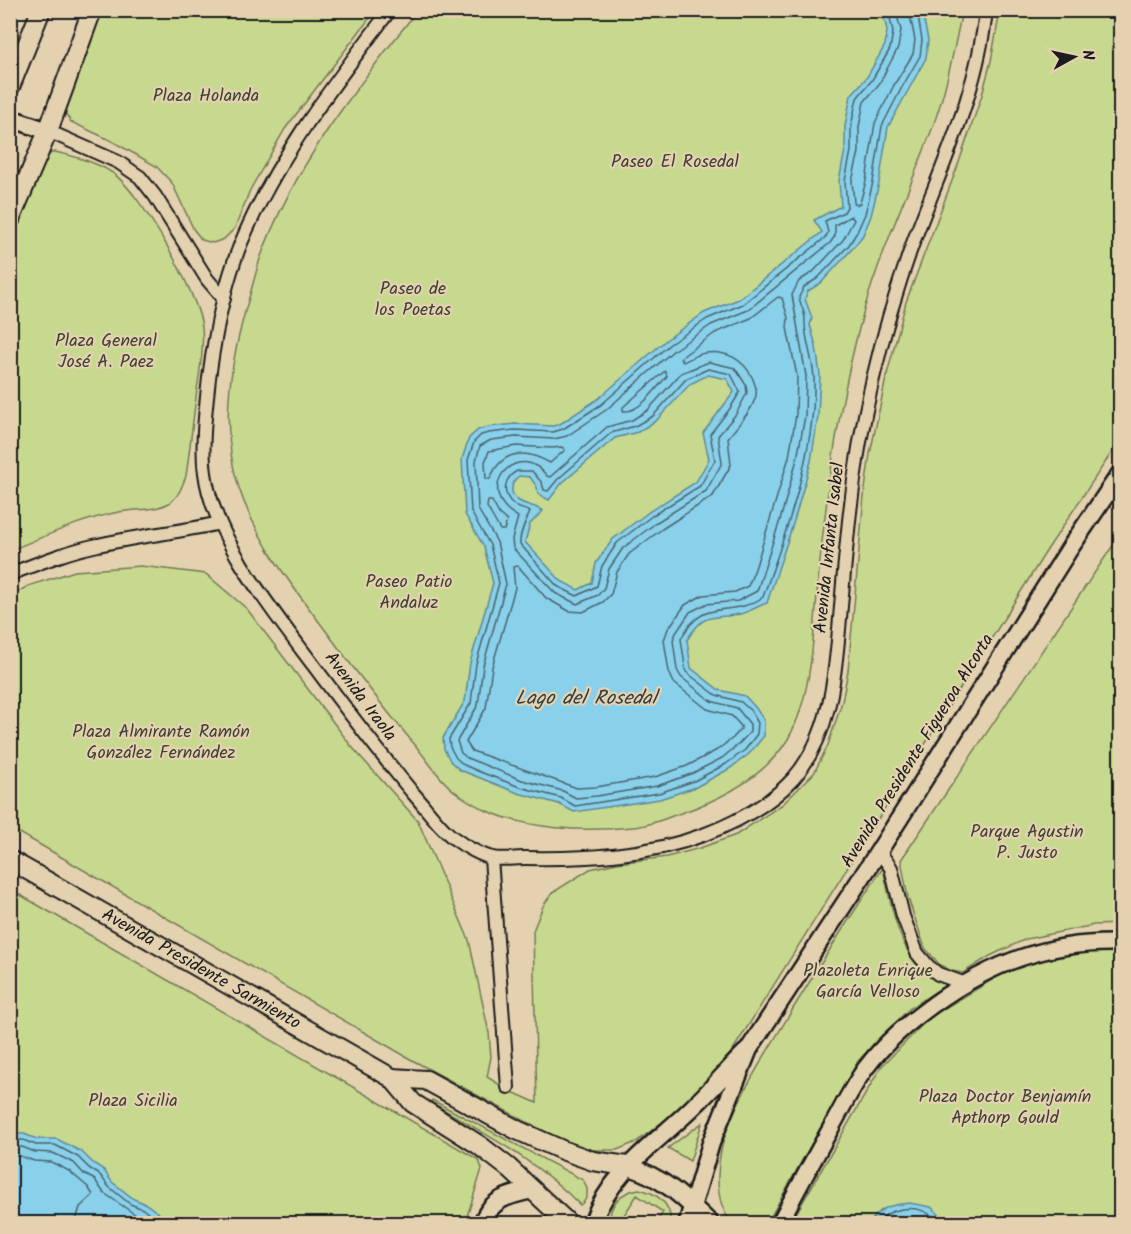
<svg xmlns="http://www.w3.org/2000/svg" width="1131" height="1234" font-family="Kalam,sans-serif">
  <rect width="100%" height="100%" fill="#e4d1af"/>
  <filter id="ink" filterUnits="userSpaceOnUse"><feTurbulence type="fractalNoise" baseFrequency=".0167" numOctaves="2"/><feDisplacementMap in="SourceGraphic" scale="12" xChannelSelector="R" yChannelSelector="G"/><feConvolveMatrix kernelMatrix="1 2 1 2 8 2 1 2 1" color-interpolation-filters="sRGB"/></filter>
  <g filter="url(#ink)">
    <!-- green -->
    <path fill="#c7d98e" stroke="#727a55" stroke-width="1.5" d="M97,11h278l-90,118 -35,61 -15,38 -11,11 -11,4 -11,-3 -8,-10 -22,-47 -16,-17 -46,-26 -39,-18 -7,-11z
      M417,11h545c-8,39 -16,80 -30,118 -22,60 -50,119 -68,181 -24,85 -36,172 -45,260 -5,51 -5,124 -31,169 -23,38 -66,60 -107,74 -15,5 -32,13 -48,14 -48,5 -106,3 -150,-18 -9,-5 -19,-10 -26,-16 -18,-13 -32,-37 -47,-54 -30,-36 -59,-74 -87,-112 -31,-41 -68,-89 -84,-139 -9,-28 -12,-61 -10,-90 2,-31 9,-61 17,-90 5,-16 9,-33 14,-49 34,-94 96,-171 157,-248z
      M1000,11h120v429l-73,110 -316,503 -19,25 -24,25 -52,39 -19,8h-25l-28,-8 -152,-82 -401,-232v-232l17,-10 47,-15 66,-5 65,8 41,35 105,138 66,74 51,119 20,93 2,24 -4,20 21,13 29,13 -4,-172 10,-25 9,-13 38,-24 27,-6 50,-6 33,-9 36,-13 47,-31 31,-31 14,-28 14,-43 6,-31 16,-175 6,-42 16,-76 20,-76 52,-137 24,-70 9,-34z
      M55,152c19,4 39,9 56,20 28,17 87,121 91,155 2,21 -2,42 -5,63 -4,29 -7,58 -11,86 -4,10 -7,21 -17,27 -14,8 -34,6 -50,9 -37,7 -73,24 -108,38v-313l31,-76 5,-6z
      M1120,535v389l-26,1 -68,14 -36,17 -27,17 -11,-2 -12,-6 -15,-17 -17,-50 -7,-38z
      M883,868c8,36 14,78 41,105 6,5 14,8 21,12l-36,24 -51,52 -91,162h-35c-21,-25 -15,-67 -4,-96 17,-43 43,-81 66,-120 29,-47 58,-94 89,-139z
      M10,889l469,271 3,9 -17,54h-454z
      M1098,950l22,3v270l-330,1 91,-157 49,-50 60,-36 22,-12 24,-9 30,-6z
      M432,1100l151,80c6,9 6,19 -3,25 -42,-44 -97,-72 -149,-103z
      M702,1123l-12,38 -22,-13z
      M639,1189c18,4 33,15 31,34h-14l7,-11 -26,-17 -18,28h-10c1,-19 11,-31 30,-34z"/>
    <!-- water -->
    <path fill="#89d0ea" stroke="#5d8898" stroke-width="1.5" fill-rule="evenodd" d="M874,11h48l6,29 -2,18 -38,69 -9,56 -8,33 -8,19 -10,13 -32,35 -13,8 -3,8 7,19 -2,7 6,21 4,29 -2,42 -7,44 -17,60 -27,82c-9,3 -18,9 -27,11 -30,6 -35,-3 -53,26l4,28 28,22 26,6 10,11 9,13v16l-15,18 -20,15 -33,18 -36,12 -86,13 -15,-8 -41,-11 -58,-23 -9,-8 -7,-13 -1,-11 22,-37 5,-38 23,-80 -9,-36 -19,-33 -3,-55 7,-21 9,-8 10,-3 27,-3 38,2 7,-2 38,-25 68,-59 38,-27 35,-14 83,-67 -8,-12 27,-14 -2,-25 6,-31v-24l6,-31 16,-18 18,-32 2,-14 -2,-10zM708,375l19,4 7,13 -31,41 6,26 -13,23 -46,29 -37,28 -17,24 -4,20 -14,7 -17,-9 -36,-39 5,-18 13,-13c-11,-7 -16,-5 -24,-10 -10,-6 -9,-18 0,-25l11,1 7,10 1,7 11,6 13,-17 53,-45 23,-6 19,-12 33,-36z
      M11,1134h13l13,5h20l25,13 11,11 11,7 8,12 22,17 12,5 26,19h-60l-12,-6 -3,6h-86z
      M909,1203l22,4 17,16h-78c10,-16 20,-18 39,-20z"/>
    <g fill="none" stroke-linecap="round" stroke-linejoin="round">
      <!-- shore -->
      <path stroke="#48646e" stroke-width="1.5" d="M883,10l7,8 3,14 -3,17 -18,31 -15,18 -6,28v25l-6,30 2,26 -3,5 -19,9 3,11 -2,5 -83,67 -36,15 -37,25 -68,60 -39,25 -10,3 -38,-2 -26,3 -8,2 -7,7 -6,18 3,52 19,33 9,38 -23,81 -5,39 -22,36 1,8 6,11 8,7 16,7 40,15 41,11 14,8 84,-13 35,-12 32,-17 19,-14 12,-16 1,-11 -7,-12 -10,-9 -25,-7 -30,-23 -5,-33c22,-44 49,-19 82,-42 24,-66 53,-149 51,-219 -1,-20 -10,-40 -9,-59 0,-7 -5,-15 -6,-22l5,-10 14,-9 31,-33 8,-13 8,-18 8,-32 9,-56 19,-37 19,-33 2,-16 -5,-30
        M894,10l3,6 4,14 -3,18 -19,36 -15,18 -5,25v25l-7,29 2,22 3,2 3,-2 6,-22 9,-58 19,-38 19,-31 2,-14 -6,-30
        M851,216l3,4 -11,20 -30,32 -14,9 -7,14 14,81 -1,40 -8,43 -16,58 -24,74 -19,10 -32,3 -16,8 -14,21 -3,7 4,30 4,7 30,24 26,7 13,16v8l-11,12 -17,14 -31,16 -34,12 -60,10 -21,2 -13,-7 -41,-11 -55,-22 -6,-5 -4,-12 21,-36 5,-39 23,-82 -9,-42 -19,-33 -2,-48 4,-15 11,-6 25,-3 38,2 13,-3 39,-26 68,-60 37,-25 37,-15 82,-67 5,-7v-11z
        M778,297l4,1 6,20 -1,10 10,48 -1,38 -7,43 -34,112 -7,17 -13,6 -32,3 -18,10 -17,24 -4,11 5,32 5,11 33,26 25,7 9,10v3l-8,9 -16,12 -30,16 -32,11 -59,10 -19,1 -105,-37 -6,-9 20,-34 6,-41 23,-79 -2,-21 5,-1 28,32 23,13 14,1 20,-10 8,-8 6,-22 12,-18 33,-25 51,-33 18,-31 -3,-27c9,-12 22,-24 27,-39 3,-8 0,-15 -3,-22 -9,-18 -26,-27 -47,-24 -8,1 -15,6 -22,9l-3,-4 35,-25 36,-15z
        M709,362l26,6 11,17 1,8 -11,21 -18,22 4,27 -16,28 -49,31 -34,26 -14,21 -5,19 -6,7 -21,9 -22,-11 -42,-45 -1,-9 6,-22c-3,-2 -8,-5 -11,-8 -28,-27 13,-68 40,-33l3,1 57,-50 25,-7 16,-10 33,-37z
        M708,369l23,5 9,18 -11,18 -19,24 5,26 -15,26 -47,29 -36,28 -15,23 -5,20 -20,10 -20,-10 -37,-42c-1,-11 6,-22 10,-32 -5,-3 -12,-3 -17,-8 -12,-11 -9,-26 4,-33h15l10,12 2,7 4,1 10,-12 53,-46 24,-7 18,-10 33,-37z
        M665,371l2,5c-10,11 -27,37 -44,35v-4z
        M516,446l36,2 10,-1 3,3 -15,13c-24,-14 -48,-14 -60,16h-4l-1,-17 4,-11z
        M488,501h4l7,13 8,7 -3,9h-4l-13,-23z
        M10,1140h13l13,5h19l23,12 11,11 11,7 9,12 21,17 13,5 18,15
        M10,1147h12l13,5 18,1 21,10 10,11 11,6 9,13 45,31
        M10,1156h10l14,5 17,1 18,9 19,16 5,8 -13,12 -5,17
        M877,1224c10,-16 37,-20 52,-10 4,2 8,6 11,10"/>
      <defs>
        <path id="minor" d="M390,10c-56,74 -113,147 -149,233 -17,42 -26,90 -32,135 -3,28 -8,67 -4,95 8,65 70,141 109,193 32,43 64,85 98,126 13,14 28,37 43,47 9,7 27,17 38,19 9,2 22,0 32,0 59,1 122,-2 178,-23 32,-12 67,-31 90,-56 39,-45 42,-105 47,-161 3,-35 6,-71 10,-106 10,-91 32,-182 63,-269 28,-76 65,-151 73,-233
          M48,131l70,31 22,15 15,19 52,83 17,20
          M10,574c29,-11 58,-23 88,-29 40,-9 82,-13 122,-22
          M879,851l12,17 12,48 14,37 11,13 10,8 25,9
          M491,858l17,229"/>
        <path id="tertiary" d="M779,1224c17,-32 34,-64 52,-96 11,-20 21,-41 34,-59 20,-27 43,-46 69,-65 57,-41 115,-63 186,-61"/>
        <path id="secondary" d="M10,118l38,13
          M627,1166c38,12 56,31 84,58
          M482,1224c8,-25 27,-29 50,-34
          M592,1224c20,-56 67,-82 106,-122 17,-16 31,-34 48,-50
          M687,1224l24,-81 38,-94 130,-198 191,-303 50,-74"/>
        <g id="primary">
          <path d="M10,87l31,-77"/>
          <path d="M10,220l38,-89 44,-121"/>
          <path id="s1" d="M10,860l382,218 21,25 66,42 30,23 60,56"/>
          <path d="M392,1078l34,2 91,50 45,20 31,11 34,5"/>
        </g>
      </defs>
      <!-- minor casing -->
      <use href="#minor" stroke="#1c1c1c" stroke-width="16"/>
      <!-- tertiary casing -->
      <use href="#tertiary" stroke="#1c1c1c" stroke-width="20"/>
      <!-- secondary casing -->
      <use href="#secondary" stroke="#1c1c1c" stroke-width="21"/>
      <!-- primary casing -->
      <use href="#primary" stroke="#1c1c1c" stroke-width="22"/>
      <!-- minor -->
      <use href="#minor" stroke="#e4d1af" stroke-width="12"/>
      <!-- tertiary -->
      <use href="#tertiary" stroke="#e4d1af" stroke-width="15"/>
      <!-- secondary -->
      <use href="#secondary" stroke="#e4d1af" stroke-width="16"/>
      <!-- primary -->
      <use href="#primary" stroke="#e4d1af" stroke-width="18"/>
    </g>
  </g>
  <g text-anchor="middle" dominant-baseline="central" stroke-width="4.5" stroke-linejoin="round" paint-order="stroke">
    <!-- park labels -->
    <g font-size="18" fill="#3e4233" stroke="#e4d1af">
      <text x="206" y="96">Plaza Holanda</text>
      <text x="675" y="162">Paseo El Rosedal</text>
      <text x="413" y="289">Paseo de<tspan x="413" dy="21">los Poetas</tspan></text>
      <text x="106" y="341">Plaza General<tspan x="106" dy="21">José A. Paez</tspan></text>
      <text x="409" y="582">Paseo Patio<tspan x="409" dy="21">Andaluz</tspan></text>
      <text x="161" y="732">Plaza Almirante Ramón<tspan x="161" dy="21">González Fernández</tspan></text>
      <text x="1027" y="832">Parque Agustin<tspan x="1027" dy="21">P. Justo</tspan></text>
      <text x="868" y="971">Plazoleta Enrique<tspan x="868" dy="21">García Velloso</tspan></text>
      <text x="1005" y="1097">Plaza Doctor Benjamín<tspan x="1005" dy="21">Apthorp Gould</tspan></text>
      <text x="133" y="1101">Plaza Sicilia</text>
    </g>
    <!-- street labels -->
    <g font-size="18" fill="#1c1c1c" stroke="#e4d1af">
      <text transform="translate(830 548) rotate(-84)">Avenida Infanta Isabel</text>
      <text transform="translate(360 697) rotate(53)">Avenida Iraola</text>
      <text transform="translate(918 751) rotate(-58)">Avenida Presidente Figueroa Alcorta</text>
      <text stroke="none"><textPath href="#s1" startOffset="220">Avenida Presidente Sarmiento</textPath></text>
    </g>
    <!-- water labels -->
    <g font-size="20" font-style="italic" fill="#324045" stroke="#e4d1af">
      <text x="586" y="699">Lago del Rosedal</text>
    </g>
  </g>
  <!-- margin -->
  <rect width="1131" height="1234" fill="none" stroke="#e4d1af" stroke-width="36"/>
  <rect x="18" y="18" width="1095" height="1198" fill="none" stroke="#1c1c1c" stroke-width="2" filter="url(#ink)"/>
  <!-- north arrow -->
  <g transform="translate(1074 57) rotate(82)" stroke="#e4d1af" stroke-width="4.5" paint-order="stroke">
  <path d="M0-4.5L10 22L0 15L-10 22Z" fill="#1c1c1c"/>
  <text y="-9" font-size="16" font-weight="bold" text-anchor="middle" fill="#1c1c1c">N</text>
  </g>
</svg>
